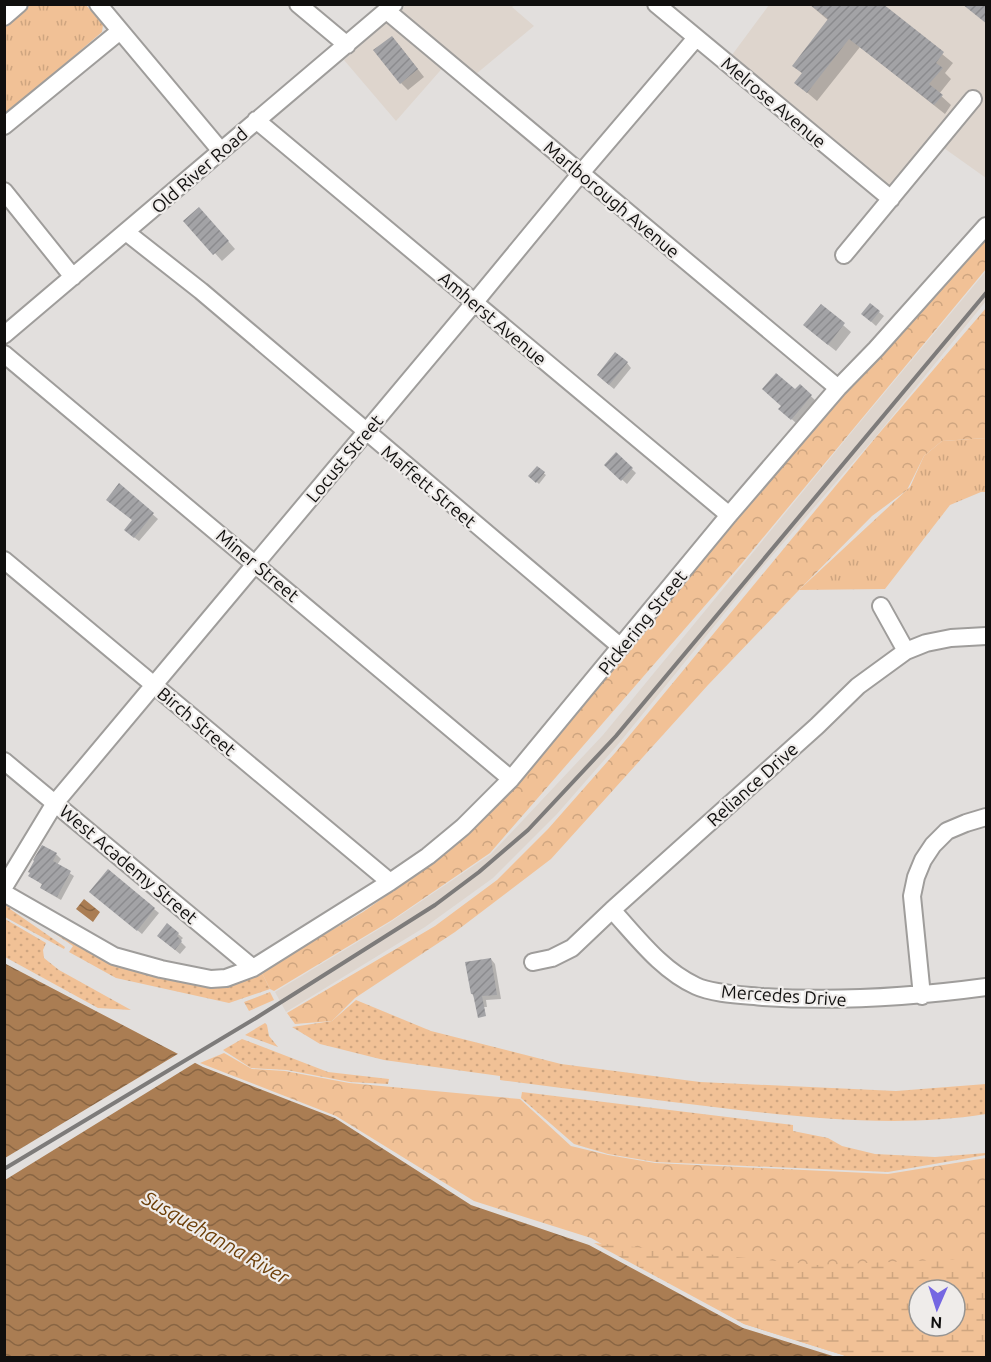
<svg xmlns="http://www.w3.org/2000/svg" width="991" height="1362" font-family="Ubuntu,sans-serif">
  <defs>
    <pattern id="grass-dots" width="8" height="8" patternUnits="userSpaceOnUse" patternTransform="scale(1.5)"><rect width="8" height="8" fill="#f1c196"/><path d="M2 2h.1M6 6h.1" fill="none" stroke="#cea580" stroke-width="1.8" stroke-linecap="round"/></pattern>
    <pattern id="forest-crowns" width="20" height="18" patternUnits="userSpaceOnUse" patternTransform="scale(1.5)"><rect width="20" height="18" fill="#f1c196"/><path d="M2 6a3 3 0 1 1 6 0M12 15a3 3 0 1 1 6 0" fill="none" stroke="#cea580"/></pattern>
    <pattern id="wetland-marsh" width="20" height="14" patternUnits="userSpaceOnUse" patternTransform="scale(1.5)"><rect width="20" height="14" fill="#f1c196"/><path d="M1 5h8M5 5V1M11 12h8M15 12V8" fill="none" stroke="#cea580"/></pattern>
    <pattern id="park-tufts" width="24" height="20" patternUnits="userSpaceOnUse" patternTransform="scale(1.5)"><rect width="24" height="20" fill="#f1c196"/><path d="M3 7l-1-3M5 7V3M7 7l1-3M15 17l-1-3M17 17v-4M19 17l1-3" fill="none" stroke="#cea580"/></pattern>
    <pattern id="water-waves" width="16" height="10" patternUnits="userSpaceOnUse" patternTransform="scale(1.5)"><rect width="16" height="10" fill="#aa7d53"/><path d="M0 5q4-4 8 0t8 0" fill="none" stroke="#896543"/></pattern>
    <pattern id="building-hatch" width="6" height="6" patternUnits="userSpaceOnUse" patternTransform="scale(1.5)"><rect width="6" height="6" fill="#a3a3a6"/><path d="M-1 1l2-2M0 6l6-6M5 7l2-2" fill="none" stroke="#8b8b8e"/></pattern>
  </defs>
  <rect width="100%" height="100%" fill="#e2dfdd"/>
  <!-- built -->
  <path fill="#ded5cd" d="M406,5h109l-3,2 22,19 -58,48 -23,-18 -57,65 -52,-61z
    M769,5h217v173l-52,-37 -41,49 -164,-131z
    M986,271v30l-109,134 -119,137 -138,170 -63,72 -64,64 -68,49 -139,85 -11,-20 114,-69 102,-69 112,-119 243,-296z"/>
  <!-- grass -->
  <path fill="url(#grass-dots)" d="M4,901l8,4 -2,4 55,38 -1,2 -59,-32z
    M16,907l148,69 97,-5 9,18 -41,14 -113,-25 -47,-26 4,-6z
    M5,919l41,24 -3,7 1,8 15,12 72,40 -33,-2 -93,-51z
    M356,1000l75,31 130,33 139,18 196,9 90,-7v30c-86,14 -177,4 -264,-6 -74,-9 -148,-18 -222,-28v-4l-116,-16 -64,-16 -28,-17 40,-6z
    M265,1023l2,2 2,11 9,11 -33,-12z
    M242,1039l86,33 61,7 -1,5 -38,-2 -63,-12 -36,-2 -28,-18z
    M522,1092l271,33v6l35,7 14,8 33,8 60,3 51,-4v2l-98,17 -233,-10 -47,-8 -34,-10 -53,-46z"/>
  <!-- forest -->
  <path fill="url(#forest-crowns)" fill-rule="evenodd" d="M986,237v32l-244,294 -252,290 -98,67 -118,71 -4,-2 -9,-18 102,-59 64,-45 44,-36 49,-51 265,-319z
    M986,308v130l-44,3 -18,15 -17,34 -35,26 -73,74 -91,95 -157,174 -96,73 -100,66 -23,23 -37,3 -8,-11 148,-87 62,-46 51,-51 67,-76 261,-316z
    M270,992l4,8 -25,11 -5,-9z
    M224,1053l28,16 33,2 64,12 171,16 51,47 37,9 47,8 233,11 98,-16v199h-137l-105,-33 -153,-86 -117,-37 -138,-85 -136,-53zM919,1290h36v36h-36z"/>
  <!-- wetland -->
  <path fill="url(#wetland-marsh)" fill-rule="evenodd" d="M594,1243l224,22 168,-7v99h-137l-105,-33zM919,1290h36v36h-36z"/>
  <!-- park -->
  <path fill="url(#park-tufts)" d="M31,4l55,1 17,20 -1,7 -97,83 -1,-88z
    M986,438v54h-5l-31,13 -65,84 -86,1 111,-103 14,-31 18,-15z"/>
  <!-- water -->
  <path fill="url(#water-waves)" d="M84,899l16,13 -7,10 -17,-13z
    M4,963l199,104 132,51 136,87 118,40 154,83 93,29h-831z"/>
  <!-- pier -->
  <path fill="#e2dfdd" d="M181,1052l17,9 -193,119v-22z"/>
  <!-- shadow -->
  <path fill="#0003" d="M809,4h72l72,59 -8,10 6,6 -12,15 12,11 -6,9 -85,-67 -43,54 -21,-18 7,-9 -9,-8 35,-45z
    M399,45l25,32 -16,13 -7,-7z
    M206,216l29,33 -13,12 -36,-40z
    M870,305l14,11 -8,10 -9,-8z
    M821,306l30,26 -15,19 -24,-19z
    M627,363l4,5 -17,21 -11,-9z
    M800,386l16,15 -20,22 -11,-10z
    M616,454l20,19 -9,11 -21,-19z
    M537,468l9,7 -7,9 -9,-8z
    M119,485l39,34 -19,22 -9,-7 3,-13z
    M43,847l14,8 4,4 -4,6 17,11 -13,24 -14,-8 -5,-4 1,-3 -13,-9z
    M96,896l58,13 5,4 -17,21z
    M167,925l16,13 -3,3 6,6 -6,7 -17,-14z
    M491,959l4,5 6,35 -15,1 1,7h-6l-9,-13z"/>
  <!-- building -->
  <path fill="url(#building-hatch)" d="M809,4h74l61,48 -8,11 7,5 -14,16 14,11 -9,10 -85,-66 -42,54 -13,-10 8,-10 -10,-7 36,-47z
    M962,4h25v20z
    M392,36l26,33 -18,15 -27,-34z
    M199,207l30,34 -16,14 -30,-34z
    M870,303l10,8 -9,11 -10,-8z
    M821,304l24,19 -17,22 -25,-20z
    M615,352l13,10 -19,23 -12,-10z
    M776,373l19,16 5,-5 12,11 -21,25 -13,-11 3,-3 -19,-17z
    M616,452l17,16 -12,13 -17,-16z
    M537,466l8,6 -9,11 -8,-7z
    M119,483l35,30 -20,25 -10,-8 8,-10 -26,-20z
    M42,845l15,8 -4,8 18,10 -14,26 -17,-9 2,-4 -14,-8 2,-3 -2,-1 6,-11 -1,-1z
    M108,869l47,39 -18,23 -48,-39z
    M167,923l12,10 -2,3 5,5 -7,9 -18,-14z
    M491,958l6,37 -15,1 4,20 -8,2 -5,-24h-2l-6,-32z"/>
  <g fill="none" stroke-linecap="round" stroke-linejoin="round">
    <defs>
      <path id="minor" d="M98,4l123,147
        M298,4l49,41
        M656,4l235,195
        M387,11l451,377
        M4,17l15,-13
        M256,120l473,395
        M4,126l116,-95
        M4,191l69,86
        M126,232l75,59 420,356
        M844,255l129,-156
        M4,335l390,-331
        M4,354l507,425
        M4,560l386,322
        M881,606l25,45
        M4,761l249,207
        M4,887l51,-84 419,-500 107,-130 115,-135
        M4,893l110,63 47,13 50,10 15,-1 27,-10 137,-86 38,-26 35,-29 48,-48 218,-264 109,-127 38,-39 110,-123
        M612,910c25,27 49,60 84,76 17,8 48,9 67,11 76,5 149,0 223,-10
        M533,962l19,-4 20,-10 40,-38 205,-184 41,-40 48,-35 20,-8 25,-5 35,-2
        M922,996l-10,-100 4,-19 7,-17 10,-15 14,-14 19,-8 20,-6"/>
    </defs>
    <!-- minor casing -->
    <use href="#minor" stroke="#9f9d9b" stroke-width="20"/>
    <!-- minor -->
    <use href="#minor" stroke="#fff" stroke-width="16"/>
    <!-- rail -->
    <path stroke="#7d7b7a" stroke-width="4" d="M4,1169l252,-151 179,-113 44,-33 49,-42 88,-94 370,-443"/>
  </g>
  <g text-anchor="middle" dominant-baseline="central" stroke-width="4.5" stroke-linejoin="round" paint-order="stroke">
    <!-- street labels -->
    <g font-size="18" fill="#100f0e" stroke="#efecea">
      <text transform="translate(774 102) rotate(40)">Melrose Avenue</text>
      <text transform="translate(199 170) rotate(-41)">Old River Road</text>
      <text transform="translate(612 199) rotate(40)">Marlborough Avenue</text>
      <text transform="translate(493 318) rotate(40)">Amherst Avenue</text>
      <text transform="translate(344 458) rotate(-50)">Locust Street</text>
      <text transform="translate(429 486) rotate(40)">Maffett Street</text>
      <text transform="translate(258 565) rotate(40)">Miner Street</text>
      <text transform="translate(642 622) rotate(-51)">Pickering Street</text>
      <text transform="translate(197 721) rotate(40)">Birch Street</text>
      <text transform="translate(752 784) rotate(-42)">Reliance Drive</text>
      <text transform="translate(129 864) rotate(40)">West Academy Street</text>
      <text transform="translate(784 995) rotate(4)">Mercedes Drive</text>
    </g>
    <!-- water labels -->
    <g font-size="20" font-style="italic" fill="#6c3f09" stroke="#efecea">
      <text transform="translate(216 1237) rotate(30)">Susquehanna River</text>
    </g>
  </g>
  <!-- border -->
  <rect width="991" height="1362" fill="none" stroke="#100f0e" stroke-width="12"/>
  <!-- north arrow -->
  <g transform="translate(937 1308) rotate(183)"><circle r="28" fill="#efecea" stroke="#969492" stroke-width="1.5"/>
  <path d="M0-4.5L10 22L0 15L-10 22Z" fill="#7567e2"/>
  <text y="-9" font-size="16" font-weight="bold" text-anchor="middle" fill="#100f0e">N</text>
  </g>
</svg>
